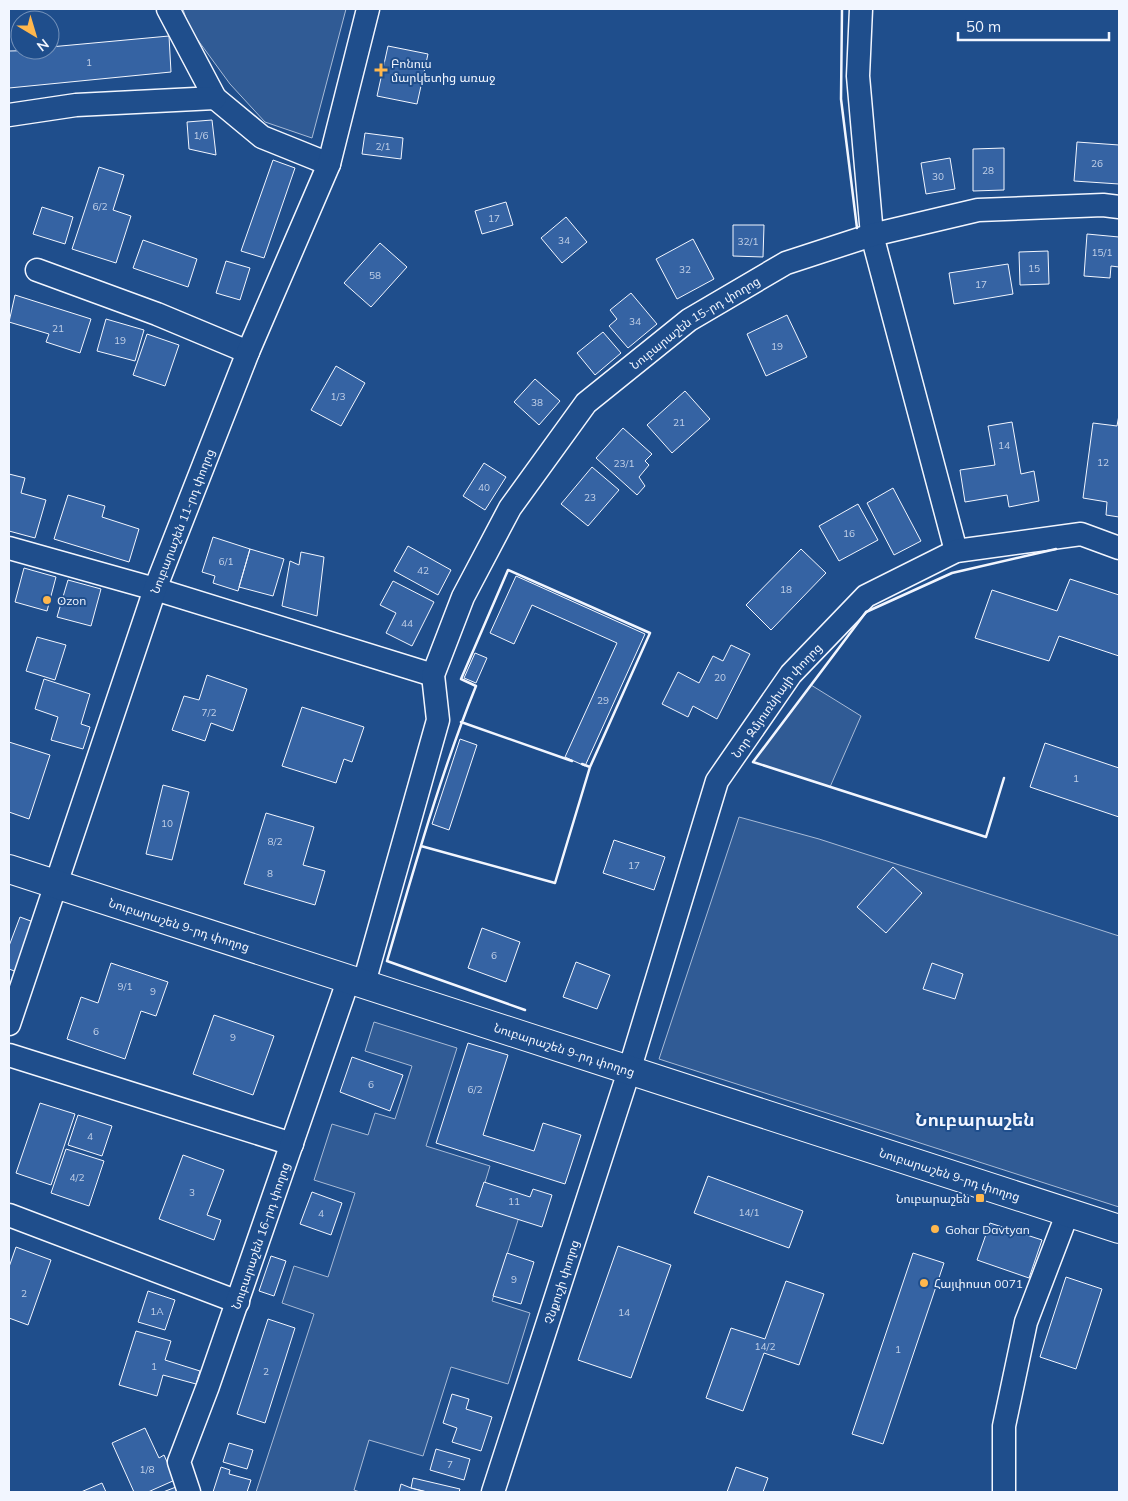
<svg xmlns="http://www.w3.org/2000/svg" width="1128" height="1501" font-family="Mulish,'Noto Sans Armenian',sans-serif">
  <rect width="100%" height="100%" fill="#1f4e8c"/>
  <!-- built -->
  <path fill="#305b95" stroke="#a8bbd7" d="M183,9h163l-34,129 -47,-16 -35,-38 -41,-56z
    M811,685l50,31 -31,71 -77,-25z
    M739,817l80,22 300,97v271l-460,-148z
    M374,1022l83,26 -31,98 64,20 -12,39 41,12 -27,84 38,12 -22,71 -57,-17 -28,89 -54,-16 -15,50 6,2h-104l58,-178 -32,-11 12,-37 34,11 27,-84 -41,-13 18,-56 36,11 7,-22 20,6 17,-53 -47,-15z"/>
  <!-- building -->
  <path fill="#3563a3" stroke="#f2f6ff" d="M169,36l2,36 -162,16v-37l41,-1v-3z
    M388,46l40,8 -11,50 -40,-8z
    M212,120l4,35 -27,-6 -2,-27z
    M365,133l38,5 -2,21 -39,-5z
    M1077,142l42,3v39l-45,-3z
    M1004,148v42l-31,1v-42z
    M950,158l5,31 -29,5 -5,-31z
    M273,160l22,8 -31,90 -23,-7z
    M99,167l25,8 -11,35 18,6 -15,47 -44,-14z
    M506,202l7,23 -31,9 -7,-23z
    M42,207l31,10 -8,27 -32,-10z
    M566,217l21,25 -25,21 -21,-25z
    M733,225h31l-1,32 -30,-1z
    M1087,234l32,3v30l-8,-1 -1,12 -26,-2z
    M693,239l21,40 -37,20 -21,-40z
    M143,240l54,19 -9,28 -55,-19z
    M380,243l27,24 -36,40 -27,-24z
    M1048,251l1,33 -29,1 -1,-33z
    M226,261l24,7 -10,32 -24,-7z
    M1008,264l5,30 -59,10 -5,-31z
    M631,293l26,31 -29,24 -19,-22 8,-7 -7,-9z
    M15,295l76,24 -11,34 -34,-11 3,-8 -40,-12z
    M787,315l20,42 -41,19 -19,-42z
    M106,319l38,11 -9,31 -38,-10z
    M603,332l18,21 -26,22 -18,-22z
    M147,334l32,11 -14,41 -32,-11z
    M336,366l29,17 -24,43 -30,-16z
    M535,379l25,22 -21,24 -25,-23z
    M685,391l25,28 -38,34 -25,-28z
    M1119,415v102l-13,-2 1,-13 -24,-4 10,-75 24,3z
    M1012,422l9,52 13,-3 5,30 -30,6 -2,-12 -42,7 -5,-32 35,-5 -7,-39z
    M623,428l29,26 -7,7 4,4 -10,12 6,9 -8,9 -41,-37z
    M484,463l22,14 -21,33 -22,-14z
    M592,467l27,23 -31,36 -27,-22z
    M9,474l16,4 -4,15 25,7 -11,38 -26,-7z
    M893,488l28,53 -27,14 -27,-52z
    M68,495l37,11 -3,11 37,12 -10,33 -75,-23z
    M858,504l20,36 -39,21 -20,-35z
    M213,537l37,12 -12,42 -25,-8 2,-7 -13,-4z
    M408,546l43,24 -13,25 -44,-24z
    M250,549l34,10 -11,37 -34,-9z
    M801,549l25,24 -55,57 -25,-25z
    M301,552l23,5 -7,59 -35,-10 8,-45 9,4z
    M24,568l32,9 -9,34 -32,-9z
    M516,576l129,58 -60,132 -20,-9 52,-114 -85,-38 -18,39 -24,-11z
    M1070,579l49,16v61l-60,-20 -10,25 -74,-23 17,-48 65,21z
    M68,580l33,9 -10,37 -34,-9z
    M393,581l41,21 -22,44 -26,-13 10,-20 -16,-8z
    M37,637l29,8 -11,35 -29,-9z
    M731,645l19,9 -33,65 -24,-13 -5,11 -26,-13 16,-32 21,11 14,-27 10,5z
    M475,653l12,5 -11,25 -12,-5z
    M207,675l40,14 -14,42 -22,-8 -6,18 -33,-11 12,-34 15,4z
    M44,679l46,15 -9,30 9,3 -7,22 -32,-9 7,-23 -23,-8z
    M302,707l62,20 -12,35 -8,-3 -8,24 -54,-17z
    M460,739l17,6 -28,85 -17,-6z
    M9,742l41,13 -21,64 -20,-7z
    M1045,743l74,25v49l-89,-30z
    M163,785l26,7 -17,68 -26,-6z
    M266,813l48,14 -11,38 22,6 -10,34 -71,-21z
    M614,840l51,17 -11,33 -51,-17z
    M893,867l29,26 -36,40 -29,-26z
    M20,917l16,6 -19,49 -8,-3v-23z
    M482,928l38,14 -14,40 -38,-14z
    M576,962l34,13 -13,34 -34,-12z
    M111,963l57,19 -12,34 -15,-5 -16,48 -58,-20 14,-42 17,6z
    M932,963l31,11 -8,25 -32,-10z
    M214,1015l60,21 -21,59 -60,-21z
    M468,1043l40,12 -25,80 51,16 9,-28 38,12 -16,49 -129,-41z
    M352,1057l51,18 -13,36 -50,-19z
    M40,1103l35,11 -24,71 -35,-12z
    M78,1115l34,11 -10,30 -34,-11z
    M66,1149l38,12 -15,45 -38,-13z
    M183,1155l41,15 -17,45 14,5 -7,20 -55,-21z
    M708,1176l95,35 -14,37 -95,-35z
    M484,1182l46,15 3,-8 19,6 -10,32 -66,-21z
    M312,1192l30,11 -11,32 -31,-11z
    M990,1223l52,17 -13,38 -52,-18z
    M618,1246l53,19 -40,113 -53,-18z
    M16,1247l35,13 -23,65 -19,-7v-51z
    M507,1253l27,9 -13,42 -28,-8z
    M913,1253l31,10 -61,181 -31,-10z
    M271,1256l15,5 -12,35 -15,-5z
    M1066,1277l36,12 -26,80 -36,-12z
    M786,1281l38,13 -25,71 -35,-12 -21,58 -37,-13 25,-70 34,11z
    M148,1291l27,9 -10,30 -27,-8z
    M268,1319l27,9 -30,95 -28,-9z
    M136,1331l35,10 -6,19 35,11 -4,13 -33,-9 -6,21 -38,-11z
    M452,1394l17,5 -3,10 26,8 -11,34 -29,-9 5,-14 -14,-5z
    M145,1428l14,30 5,-3 11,25 -27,12h-14l-22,-49z
    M229,1443l24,7 -6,19 -24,-7z
    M436,1449l34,10 -6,21 -34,-10z
    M221,1467l9,3 -1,4 22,6 -4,12h-34z
    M736,1467l32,11 -5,14h-36z
    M413,1478l47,11 -1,3h-32l-16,-4z
    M102,1483l4,9h-25z
    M401,1484l10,4 16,4h-28z
    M176,1487l3,5h-16z"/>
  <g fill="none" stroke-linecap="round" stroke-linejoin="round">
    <defs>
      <g id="minor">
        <path d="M168,9l47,89 47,39 67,27"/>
        <path d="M861,9l-3,67 14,159 84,316"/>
        <path d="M9,115l67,-10 139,-7"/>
        <path d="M37,270l120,44 91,38"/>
        <path d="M9,548l146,41 278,86"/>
        <path id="s1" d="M364,983l74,-263 -5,-45 30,-78 47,-89 76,-105 103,-83 97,-57 86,-28 106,-25 125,-5 16,2"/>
        <path id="s2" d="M9,1024l146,-435 93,-237 81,-188 39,-155"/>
        <path d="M9,1055l283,89"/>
        <path d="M9,1215l229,87"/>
        <path id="s3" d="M189,1492l-10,-30 29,-76 141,-408"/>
        <path id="s4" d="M493,1492l136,-421 88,-290 74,-107 75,-78 90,-45 125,-17 38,14"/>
        <path d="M1004,1492v-66l22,-104 42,-110"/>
      </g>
      <g id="major">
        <path id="s5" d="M9,869l1110,360"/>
      </g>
    </defs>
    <!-- minor casing -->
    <use href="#minor" stroke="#f2f6ff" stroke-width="25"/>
    <!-- major casing -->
    <use href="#major" stroke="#f2f6ff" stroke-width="30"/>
    <!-- minor -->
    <use href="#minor" stroke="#1f4e8c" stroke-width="22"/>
    <!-- major -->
    <use href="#major" stroke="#1f4e8c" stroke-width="28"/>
    <!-- wall -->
    <path stroke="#f2f6ff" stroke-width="2.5" d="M842,9l-1,90 16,129
      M461,722l111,39
      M1004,778l-18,59 -233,-75 113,-150 86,-39 104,-24
      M421,846l134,37 35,-116
      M525,1010l-138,-49c27,-92 53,-186 89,-275l-15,-7 47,-109 142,63 -60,134 -8,-3"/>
  </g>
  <!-- markers -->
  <g fill="#ffb74d" stroke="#1f4e8c" stroke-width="2">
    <path d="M378.5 62.5h5v5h5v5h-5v5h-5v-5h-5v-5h5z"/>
    <circle cx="47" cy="600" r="5"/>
    <rect x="975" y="1193" width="10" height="10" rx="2.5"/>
    <circle cx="935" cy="1229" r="5"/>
    <circle cx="924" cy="1283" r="5"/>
  </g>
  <g text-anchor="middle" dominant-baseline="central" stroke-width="4" stroke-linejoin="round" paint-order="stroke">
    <!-- number labels -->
    <g font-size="10" fill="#c3d1e8">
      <text x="89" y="62">1</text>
      <text x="201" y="135">1/6</text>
      <text x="383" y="146">2/1</text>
      <text x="1097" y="163">26</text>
      <text x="988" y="170">28</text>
      <text x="938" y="176">30</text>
      <text x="100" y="206">6/2</text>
      <text x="494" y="218">17</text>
      <text x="564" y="240">34</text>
      <text x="748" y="241">32/1</text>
      <text x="1102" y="252">15/1</text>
      <text x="1034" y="268">15</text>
      <text x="685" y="269">32</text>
      <text x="375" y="275">58</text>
      <text x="981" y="284">17</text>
      <text x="635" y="321">34</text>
      <text x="58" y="328">21</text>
      <text x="120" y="340">19</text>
      <text x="777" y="346">19</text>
      <text x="338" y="396">1/3</text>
      <text x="537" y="402">38</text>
      <text x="679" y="422">21</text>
      <text x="1004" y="445">14</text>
      <text x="1103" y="462">12</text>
      <text x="624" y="463">23/1</text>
      <text x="484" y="487">40</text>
      <text x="590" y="497">23</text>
      <text x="849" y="533">16</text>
      <text x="226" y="561">6/1</text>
      <text x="423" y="570">42</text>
      <text x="786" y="589">18</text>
      <text x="407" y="623">44</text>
      <text x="720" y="677">20</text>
      <text x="603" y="700">29</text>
      <text x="209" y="712">7/2</text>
      <text x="1076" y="778">1</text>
      <text x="167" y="823">10</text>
      <text x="275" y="841">8/2</text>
      <text x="634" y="865">17</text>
      <text x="270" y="873">8</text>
      <text x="494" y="955">6</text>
      <text x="125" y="986">9/1</text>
      <text x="153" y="991">9</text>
      <text x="96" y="1031">6</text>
      <text x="233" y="1037">9</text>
      <text x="371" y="1084">6</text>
      <text x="475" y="1089">6/2</text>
      <text x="90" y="1136">4</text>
      <text x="77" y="1177">4/2</text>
      <text x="192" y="1192">3</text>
      <text x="514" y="1201">11</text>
      <text x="749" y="1212">14/1</text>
      <text x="321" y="1213">4</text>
      <text x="514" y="1279">9</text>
      <text x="24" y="1293">2</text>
      <text x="157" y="1311">1A</text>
      <text x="624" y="1312">14</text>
      <text x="765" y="1346">14/2</text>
      <text x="898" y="1349">1</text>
      <text x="154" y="1366">1</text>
      <text x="266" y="1371">2</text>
      <text x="450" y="1464">7</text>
      <text x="147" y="1469">1/8</text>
    </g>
    <!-- poi labels -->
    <g font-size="12" fill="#f2f6ff" stroke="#1f4e8c" text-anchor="start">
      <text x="391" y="63">Բոնուս<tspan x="391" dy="14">մարկետից առաջ</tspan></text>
      <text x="57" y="600">Ozon</text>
      <text x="970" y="1198" text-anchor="end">Նուբարաշեն</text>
      <text x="945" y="1229">Gohar Davtyan</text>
      <text x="934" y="1283">Հայփոստ 0071</text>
    </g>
    <!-- street labels -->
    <g font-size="12" fill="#f2f6ff" stroke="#1f4e8c">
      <text stroke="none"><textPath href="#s1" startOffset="768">Նուբարաշեն 15-րդ փողոց</textPath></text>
      <text stroke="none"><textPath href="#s2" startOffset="532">Նուբարաշեն 11-րդ փողոց</textPath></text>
      <text stroke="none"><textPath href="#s4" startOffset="846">Նոր Զմյուռնիայի փողոց</textPath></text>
      <text stroke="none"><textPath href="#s5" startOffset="179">Նուբարաշեն 9-րդ փողոց</textPath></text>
      <text stroke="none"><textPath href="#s5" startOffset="584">Նուբարաշեն 9-րդ փողոց</textPath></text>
      <text stroke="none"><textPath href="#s5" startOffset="989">Նուբարաշեն 9-րդ փողոց</textPath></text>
      <text stroke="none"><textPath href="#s3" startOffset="272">Նուբարաշեն 16-րդ փողոց</textPath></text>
      <text stroke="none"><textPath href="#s4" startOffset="221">Չնքուշի փողոց</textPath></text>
    </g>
    <!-- district labels -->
    <g font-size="18" font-weight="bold" fill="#f2f6ff" stroke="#1f4e8c">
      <text x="975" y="1119">Նուբարաշեն</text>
    </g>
  </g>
  <!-- border -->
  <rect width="1128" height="1501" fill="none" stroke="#f2f6ff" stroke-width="20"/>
  <!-- north arrow -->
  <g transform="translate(35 35) rotate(142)"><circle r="24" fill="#1f4e8c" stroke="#7391ba"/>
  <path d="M0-4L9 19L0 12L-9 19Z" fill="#ffb74d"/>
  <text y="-8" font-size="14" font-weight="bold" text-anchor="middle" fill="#f2f6ff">N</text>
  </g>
  <!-- scale -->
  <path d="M958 32v8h151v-8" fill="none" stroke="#f2f6ff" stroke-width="2.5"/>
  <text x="966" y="32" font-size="15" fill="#f2f6ff" stroke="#1f4e8c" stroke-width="4" paint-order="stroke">50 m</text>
</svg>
